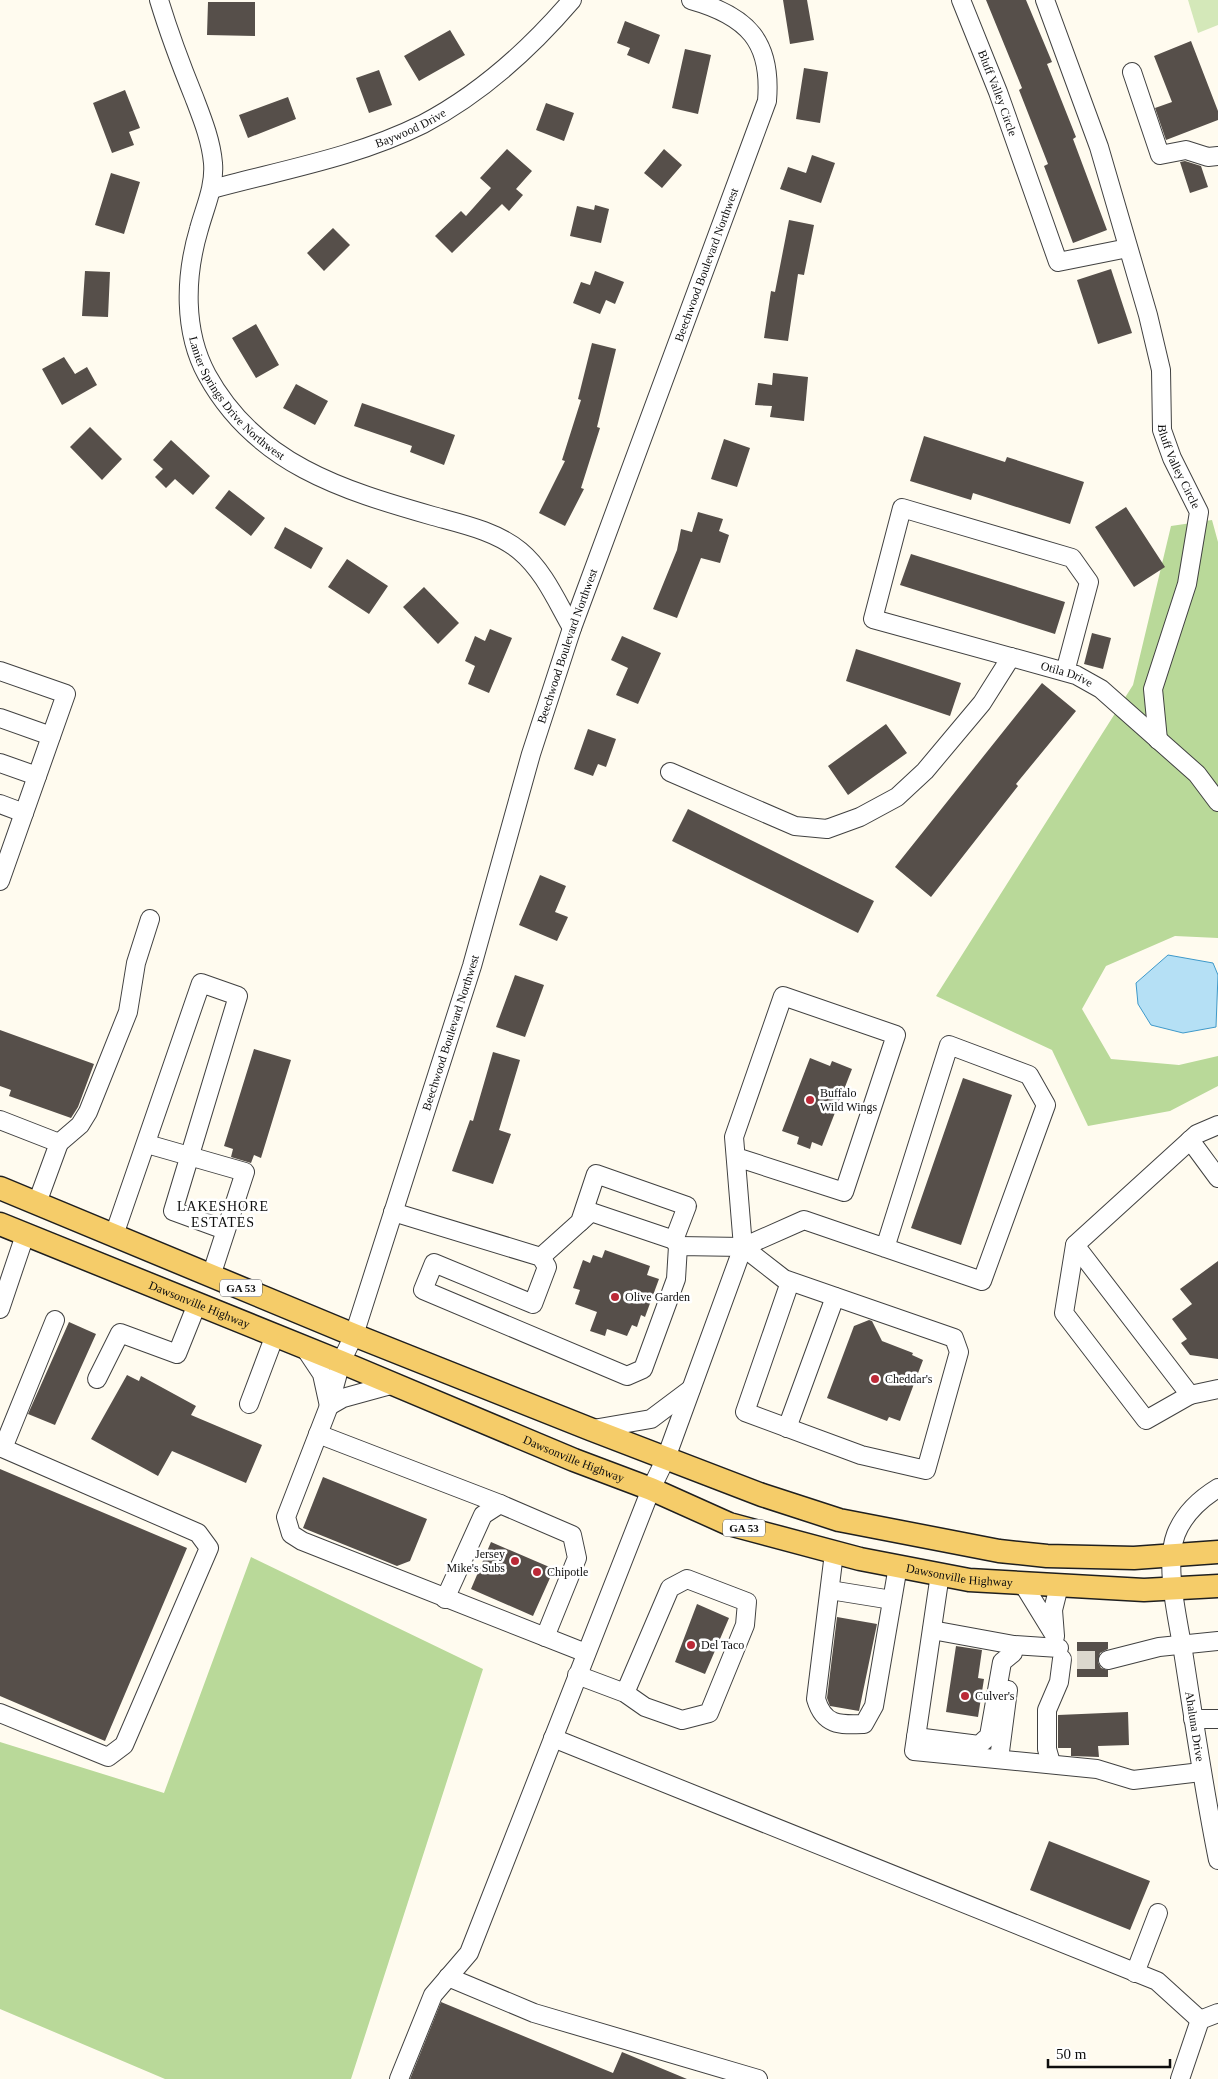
<svg xmlns="http://www.w3.org/2000/svg" width="1218" height="2079" font-family="'Times New Roman',serif">
  <rect width="100%" height="100%" fill="#fffbef"/>
  <!-- green -->
  <path fill="#d4e8b9" d="M1188,0h30v25l-20,8z"/>
  <!-- forest -->
  <path fill="#b9d999" d="M1212,520l6,22v396l-43,-2 -69,30 -24,43 29,50 68,6 39,-9v30l-48,25 -82,15 -36,-76 -116,-54 197,-311 38,-159z
    M251,1557l232,112 -132,410h-186l-165,-70v-267l164,51z"/>
  <!-- water -->
  <path fill="#b5e0f5" stroke="#3e99ca" d="M1168,955l45,8 5,12 -2,52 -33,6 -32,-8 -13,-21 -2,-21z"/>
  <!-- building -->
  <path fill="#564f4a" d="M783,0h24l7,40 -24,4z
    M986,0h40l26,62 -5,2 29,73 -3,2 34,91 -34,13 -29,-77 4,-2 -29,-74 3,-2z
    M208,2h47v34l-48,-1z
    M625,21l35,14 -11,29 -22,-9 3,-7 -13,-5z
    M450,30l15,25 -46,26 -15,-25z
    M1191,41l27,70v9l-52,20 -11,-32 17,-6 -18,-46z
    M685,49l26,6 -13,59 -26,-6z
    M804,68l24,4 -8,51 -24,-4z
    M379,70l13,35 -23,8 -13,-35z
    M125,90l15,38 -11,4 5,13 -22,8 -19,-50z
    M288,97l8,22 -48,19 -9,-23z
    M546,103l28,10 -10,28 -28,-11z
    M507,149l25,22 -16,18 7,6 -14,16 -7,-7 -50,49 -17,-17 26,-25 5,5 25,-28 -11,-10z
    M664,149l18,16 -20,23 -18,-15z
    M812,155l23,8 -14,40 -41,-14 8,-22 18,6z
    M1185,161l16,5 7,21 -18,6 -10,-31z
    M111,173l29,9 -16,52 -29,-9z
    M595,205l14,4 -8,34 -31,-7 7,-30 17,4z
    M789,220l25,5 -10,50 -6,-1 -10,67 -24,-3 7,-47 4,1z
    M333,228l17,17 -26,26 -17,-18z
    M1111,269l21,64 -34,11 -21,-64z
    M85,271l25,1 -2,45 -26,-1z
    M595,271l29,11 -9,22 -9,-4 -6,14 -27,-11 8,-21 9,3z
    M256,324l23,41 -23,13 -24,-40z
    M592,343l24,6 -19,78 3,1 -19,60 3,1 -19,37 -26,-13 26,-52 -3,-1 19,-60 -3,-1z
    M64,357l11,17 12,-7 10,18 -35,20 -20,-36z
    M773,373l35,4 -4,44 -34,-4 2,-11 -17,-1 3,-22 14,2z
    M296,384l32,17 -13,24 -32,-17z
    M362,403l93,32 -11,30 -34,-13 2,-6 -58,-20z
    M90,427l32,32 -20,21 -32,-33z
    M924,436l81,26 2,-5 77,25 -14,42 -97,-31 -2,7 -61,-19z
    M724,439l26,9 -13,39 -26,-8z
    M171,440l39,36 -17,19 -18,-16 -9,9 -11,-11 8,-8 -10,-9z
    M229,490l36,28 -14,18 -36,-28z
    M1126,507l39,60 -31,20 -39,-60z
    M698,512l25,7 -4,12 10,4 -9,28 -19,-5 -24,60 -24,-9 24,-59 4,-21 11,3z
    M285,527l38,21 -12,21 -37,-21z
    M911,554l154,48 -10,32 -155,-49z
    M347,559l41,27 -19,28 -41,-27z
    M424,587l35,36 -21,21 -35,-37z
    M490,629l22,9 -23,55 -21,-9 7,-18 -10,-5 10,-25 10,5z
    M1092,633l19,5 -8,31 -19,-5z
    M622,636l39,17 -23,51 -22,-9 12,-27 -17,-8z
    M856,649l105,34 -11,33 -104,-35z
    M1042,683l34,28 -60,73 2,2 -87,111 -36,-30z
    M886,724l21,29 -59,42 -20,-29z
    M588,729l28,10 -10,28 -8,-3 -5,12 -19,-7z
    M688,809l186,92 -16,32 -186,-92z
    M540,875l26,11 -11,26 13,5 -11,24 -38,-16z
    M515,975l29,10 -19,52 -29,-10z
    M0,1030l94,34 -16,43 -7,11 -62,-22 2,-6 -11,-4z
    M254,1049l37,11 -30,98 -7,-3 -3,8 -20,-6 2,-8 -9,-3z
    M493,1052l27,8 -21,70 12,4 -18,50 -41,-13 18,-51 3,1z
    M810,1058l20,8 2,-5 20,8 -30,77 -10,-4 -2,7 -13,-5 2,-7 -17,-6z
    M963,1078l49,17 -51,150 -50,-17z
    M605,1250l45,16 -3,9 12,4 -14,38 -4,-2 -4,12 -5,-2 -5,11 -20,-7 -2,7 -15,-5 7,-19 -22,-8 5,-14 -7,-2 10,-28 7,3 3,-8 9,3z
    M1218,1261v98l-28,-4 -9,-12 6,-4 -15,-20 20,-15 -12,-15z
    M869,1320l3,1 10,20 31,12 -1,2 11,5 -23,61 -11,-4 -2,4 -60,-23 27,-72z
    M69,1322l27,12 -41,91 -27,-11z
    M127,1375l12,6 2,-5 55,30 -5,9 71,30 -16,38 -74,-32 -14,25 -67,-37z
    M0,1469l187,79 -82,193 -105,-45z
    M323,1477l104,42 -17,42 -13,5 -94,-38z
    M491,1542l63,27 -21,47 -62,-27z
    M697,1604l32,14 -24,56 -30,-12z
    M837,1617l40,7 -18,87 -29,-5 -3,-8z
    M1077,1642h31v7l-8,4 -2,9 3,6 7,2v7h-31z
    M956,1646l26,4 -4,28 6,1 -6,38 -32,-5z
    M1128,1712l1,33 -31,1 1,11 -28,-1v-8h-13v-33z
    M1049,1841l101,40 -20,49 -100,-40z
    M441,2002l172,71 9,-21 65,27h-277z"/>
  <g fill="none" stroke-linecap="round" stroke-linejoin="round">
    <!-- minor-tunnel -->
    <path stroke="#dbd7cd" stroke-width="18" stroke-dasharray="18 9" stroke-linecap="butt" d="M1077,1660h31"/>
    <defs>
      <g id="minor">
        <path id="s1" d="M159,0c10,33 22,65 35,97 8,21 17,43 19,66 2,23 -8,44 -14,66 -14,47 -16,102 8,146 49,89 135,115 226,141 29,8 63,15 87,35 24,20 37,51 52,77"/>
        <path id="s2" d="M961,0l37,92 60,170 70,-14"/>
        <path id="s3" d="M1045,0l54,147 49,168 13,55 1,60 10,28 27,54 -12,72 -34,105 5,51"/>
        <path d="M1132,72l28,83 26,-5 22,7 10,-1"/>
        <path id="s4" d="M212,189c70,-19 145,-32 211,-65 57,-30 107,-75 149,-124"/>
        <path d="M0,671l66,23 -66,187"/>
        <path id="s5" d="M1065,672l24,-90 -17,-24 -170,-50 -29,111 203,56 25,14 96,85 21,28"/>
        <path d="M0,718l51,18"/>
        <path d="M0,763l37,13"/>
        <path d="M670,772l125,54 32,3 33,-12 37,-20 28,-26 57,-68 29,-46"/>
        <path d="M0,804l24,9"/>
        <path d="M0,1120l59,23 -22,60"/>
        <path d="M1218,1125l-21,9 -122,111 115,150 28,-6"/>
        <path d="M1190,1140l28,38"/>
        <path d="M59,1143l21,-18 8,-13 40,-100 8,-49 14,-44"/>
        <path d="M147,1144l98,28 -34,104"/>
        <path d="M393,1212l148,45 6,10 -14,37 -99,-41 -11,27 204,86 16,-7 33,-90 2,-33 65,1 61,-27 178,61 64,-176 -17,-30 -80,-30 -64,203"/>
        <path d="M580,1222l11,-10 83,28"/>
        <path d="M114,1235l87,-252 37,13 -65,215 52,19"/>
        <path d="M1075,1245l-11,68 82,107 44,-25"/>
        <path d="M743,1247l41,32 170,59 5,14 -33,118 -65,-15 -116,-43 45,-130"/>
        <path d="M541,1257l39,-35 16,-48 91,32 -13,34 4,6"/>
        <path d="M0,1309l25,-74"/>
        <path d="M304,1347l18,27 7,32 14,-8 51,-14"/>
        <path d="M97,1379l23,-46 57,21 20,-50"/>
        <path d="M249,1404l26,-69"/>
        <path d="M787,1428l48,-131"/>
        <path d="M593,1429l58,-10 40,-30"/>
        <path d="M318,1434l182,70"/>
        <path d="M0,1447l198,86 11,15 -85,197 -16,12 -108,-44"/>
        <path d="M3,1448l52,-128"/>
        <path id="s6" d="M1218,1488c-18,11 -34,26 -42,46 -12,31 2,85 7,117 11,70 21,140 35,209"/>
        <path d="M834,1553l-18,146c8,27 24,26 48,25l10,-18 24,-140"/>
        <path d="M940,1574l-26,177 183,18 36,11 68,-8"/>
        <path d="M1023,1584l32,52 -2,-26 6,-24"/>
        <path d="M830,1590l62,10"/>
        <path d="M445,1599l38,-84 17,-11 72,31 5,23 -32,79"/>
        <path d="M932,1630l82,15 45,3"/>
        <path id="s7" d="M586,1653l-284,-112 -11,-7 -5,-17 43,-111 12,-44 13,-27 118,-369 59,-212 41,-126 195,-527c5,-59 -19,-85 -76,-101"/>
        <path d="M1108,1660l51,-13 59,-6"/>
        <path d="M577,1675l48,18 20,14 37,13 27,-7 36,-88 2,-23 -60,-23 -17,9 -45,105"/>
        <path d="M1193,1719h25"/>
        <path d="M916,1737l63,8 10,-9 13,-74 11,-9"/>
        <path d="M553,1738l604,243 43,39"/>
        <path d="M999,1759l9,-69"/>
        <path d="M1051,1763l-4,-14v-39l12,-28 3,-23"/>
        <path d="M1135,1973l23,-60"/>
        <path d="M448,1977l86,36 224,66"/>
        <path d="M399,2079l34,-84 36,-42 182,-464 15,-31 77,-211 -9,-110 49,-141 113,39 -52,157 -108,-35"/>
        <path d="M1180,2079l20,-59 18,-7"/>
      </g>
      <g id="major">
        <path d="M0,1188l354,147 236,94 172,66 77,25 160,31 48,5 87,2 84,-6"/>
        <path id="s8" d="M0,1224l341,138 233,98 77,29 78,35 131,35 109,21 175,10 74,-4"/>
      </g>
    </defs>
    <!-- minor casing -->
    <use href="#minor" stroke="#414141" stroke-width="20"/>
    <!-- major casing -->
    <use href="#major" stroke="#1f1f1f" stroke-width="25"/>
    <!-- minor -->
    <use href="#minor" stroke="#fff" stroke-width="18"/>
    <!-- major -->
    <use href="#major" stroke="#f5cc69" stroke-width="22"/>
  </g>
  <!-- markers -->
  <g fill="#bb2937" stroke="#fff" stroke-width="2">
    <circle cx="810" cy="1100" r="5"/>
    <circle cx="615" cy="1297" r="5"/>
    <circle cx="875" cy="1379" r="5"/>
    <circle cx="515" cy="1561" r="5"/>
    <circle cx="537" cy="1572" r="5"/>
    <circle cx="691" cy="1645" r="5"/>
    <circle cx="965" cy="1696" r="5"/>
  </g>
  <g text-anchor="middle" dominant-baseline="central" stroke-width="5" stroke-linejoin="round" paint-order="stroke">
    <!-- shield labels -->
    <g fill="#fff" stroke="#565656" stroke-width="1">
      <rect x="220" y="1279.5" width="42" height="17" rx="4"/>
      <rect x="723" y="1519.5" width="42" height="17" rx="4"/>
    </g>
    <g font-size="11" font-weight="bold" fill="#0e0e0e">
      <text x="241" y="1288">GA 53</text>
      <text x="744" y="1528">GA 53</text>
    </g>
    <!-- street labels -->
    <g font-size="12" fill="#0e0e0e" stroke="#fff">
      <text stroke="none"><textPath href="#s2" startOffset="100">Bluff Valley Circle</textPath></text>
      <text stroke="none"><textPath href="#s4" startOffset="208">Baywood Drive</textPath></text>
      <text stroke="none"><textPath href="#s7" startOffset="1658">Beechwood Boulevard Northwest</textPath></text>
      <text stroke="none"><textPath href="#s1" startOffset="426">Lanier Springs Drive Northwest</textPath></text>
      <text stroke="none"><textPath href="#s3" startOffset="488">Bluff Valley Circle</textPath></text>
      <text stroke="none"><textPath href="#s7" startOffset="1252">Beechwood Boulevard Northwest</textPath></text>
      <text stroke="none"><textPath href="#s5" startOffset="616">Otila Drive</textPath></text>
      <text stroke="none"><textPath href="#s7" startOffset="848">Beechwood Boulevard Northwest</textPath></text>
      <text stroke="none"><textPath href="#s8" startOffset="215">Dawsonville Highway</textPath></text>
      <text stroke="none"><textPath href="#s8" startOffset="620">Dawsonville Highway</textPath></text>
      <text stroke="none"><textPath href="#s8" startOffset="1025">Dawsonville Highway</textPath></text>
      <text stroke="none"><textPath href="#s6" startOffset="258">Ahaluna Drive</textPath></text>
    </g>
    <!-- poi labels -->
    <g font-size="12" fill="#0e0e0e" stroke="#fff" text-anchor="start">
      <text x="820" y="1093">Buffalo<tspan x="820" dy="14">Wild Wings</tspan></text>
      <text x="625" y="1297">Olive Garden</text>
      <text x="885" y="1379">Cheddar's</text>
      <text x="505" y="1554" text-anchor="end">Jersey<tspan x="505" dy="14">Mike's Subs</tspan></text>
      <text x="547" y="1572">Chipotle</text>
      <text x="701" y="1645">Del Taco</text>
      <text x="975" y="1696">Culver's</text>
    </g>
    <!-- neighbourhood labels -->
    <g font-size="14" letter-spacing="1" fill="#0e0e0e" stroke="#fff">
      <text x="223" y="1206">LAKESHORE<tspan x="223" dy="16">ESTATES</tspan></text>
    </g>
  </g>
  <!-- scale -->
  <path d="M1048 2059v8h122v-8" fill="none" stroke="#0e0e0e" stroke-width="2.5"/>
  <text x="1056" y="2059" font-size="15" fill="#0e0e0e" stroke="#ffffff" stroke-width="4" paint-order="stroke">50 m</text>
</svg>
